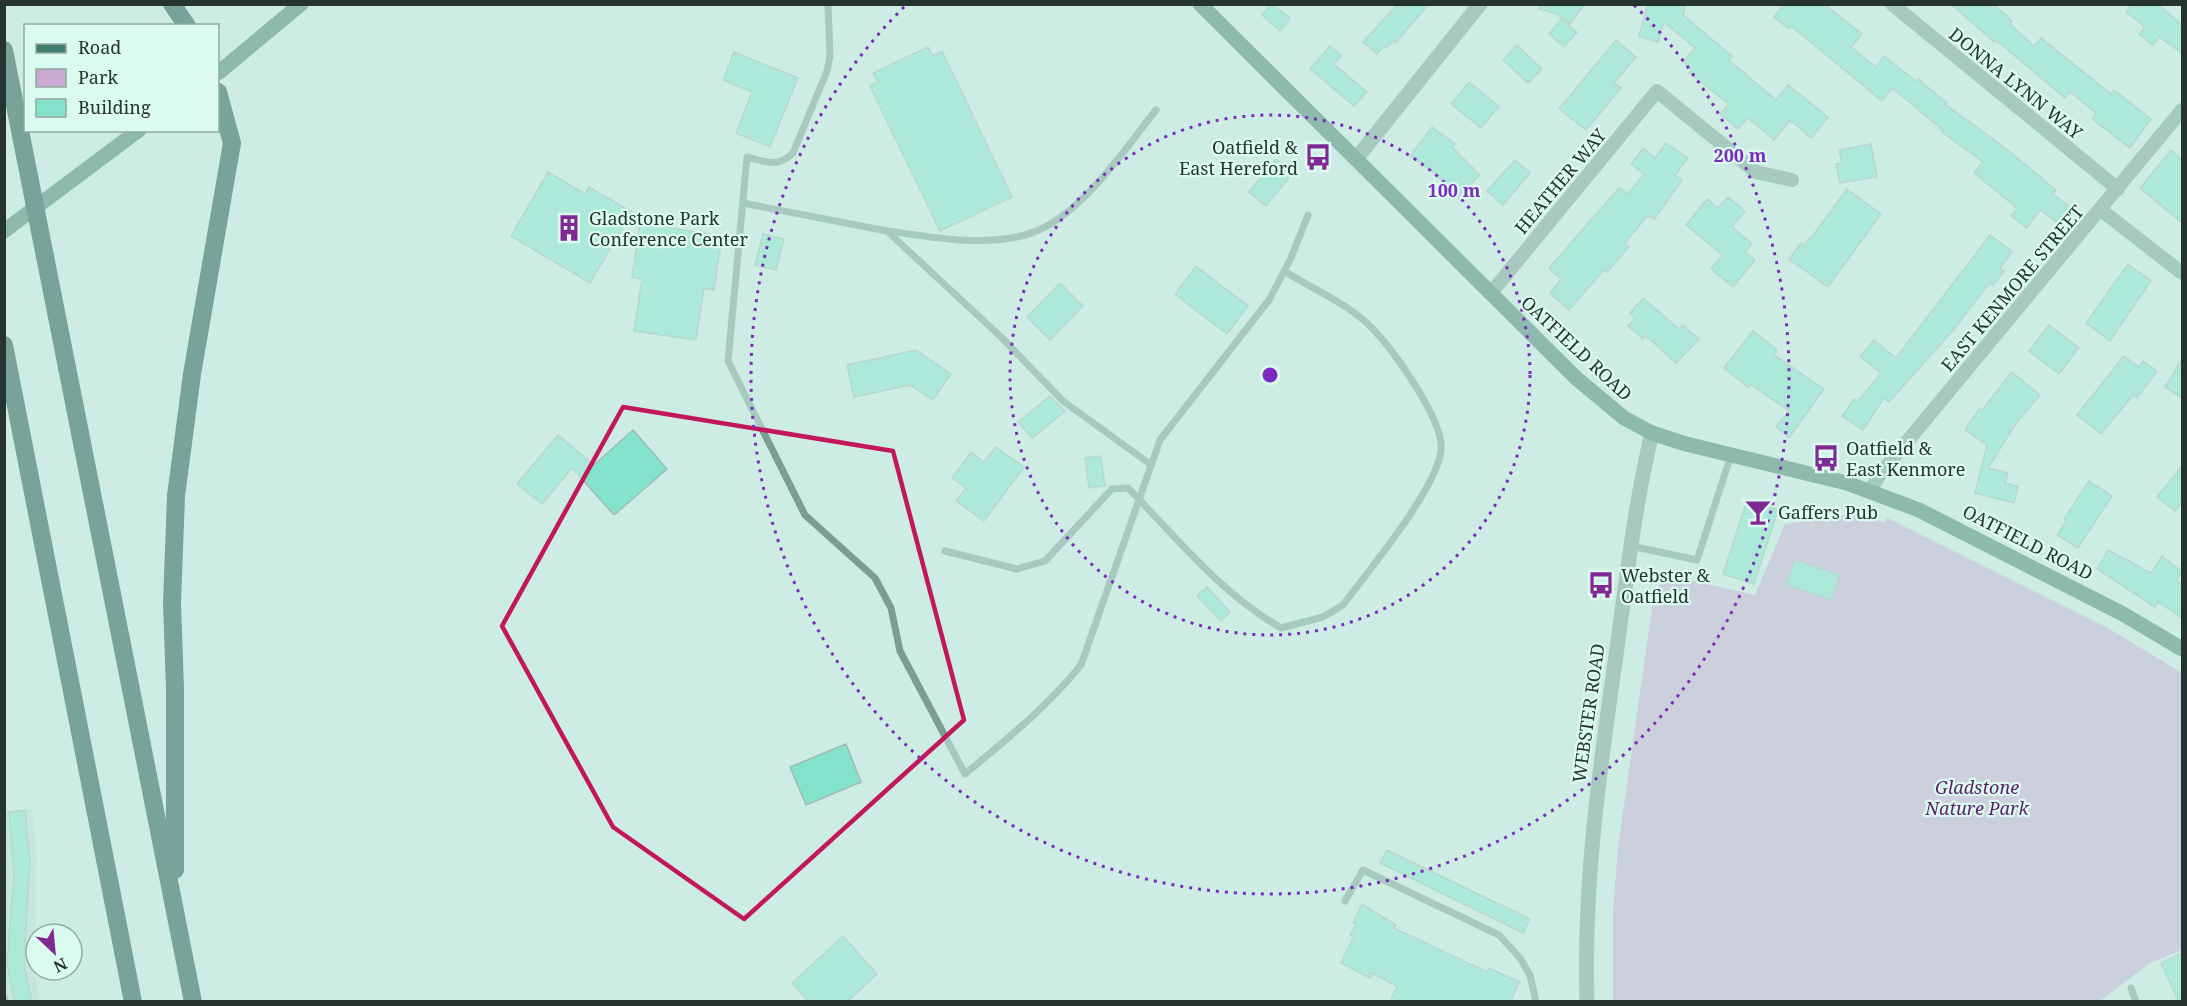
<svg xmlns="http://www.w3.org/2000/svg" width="2187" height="1006" font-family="'Noto Serif',serif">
  <rect width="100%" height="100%" fill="#cdede4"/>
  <!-- built -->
  <path fill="#b9e0d4" d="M32,809l5,50 -3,109 6,33 -35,1v-191z"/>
  <!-- green -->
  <path fill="#caaad2" d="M1859,513l26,10 2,-5 221,110 74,45v277l-32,13 -50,38 -487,1v-92l5,-62 36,-254 8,-13 9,-5 84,19 30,-71z"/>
  <!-- building -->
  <path fill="#84e4cb" stroke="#9fbdb4" stroke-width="1.5" d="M1271,4l19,14 -10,13 -18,-16z
    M1398,4h31l-34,39 -2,-2 -7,7 -2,-2 -7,8 -14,-12z
    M1540,4h45l-15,20 -13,-10 -18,-5z
    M1643,4h43l-3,11 49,41 -3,4 47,40 12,-15 40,32 -17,21 -21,-18 -16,20 -26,-22 -10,11 -18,-15 9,-10 -40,-31 3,-3 -9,-8 12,-14 -31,-26 -6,20 -19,-6 8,-29z
    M1784,4h40l38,30 -11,13 25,20 8,-11 32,25 2,-2 29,24 -1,2 53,38 57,47 -3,4 21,16 -12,16 -22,-16 -13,18 -16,-12 6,-8 -43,-35 9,-11 -41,-30 1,-2 -51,-42 -10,13 -91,-75 -2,3 -15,-12z
    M1951,4h42l19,17 -2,3 24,22 7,-8 70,56 3,-4 37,29 -21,29 -38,-29 4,-6 -26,-21 -5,6 -69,-58 -2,2z
    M2133,4h25l24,21v28l-23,-16 -6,8 -14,-11 6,-7 -19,-15z
    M1561,19l16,13 -13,15 -15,-13z
    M1616,40l20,17 -22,26 7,5 -35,42 -27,-21z
    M1517,45l25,24 -14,14 -25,-23z
    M1330,46l11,10 -7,8 33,28 -13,14 -44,-37z
    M928,47l5,9 9,-5 70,146 -72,34 -70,-145 8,-4 -5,-9z
    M734,52l64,26 -28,69 -34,-14 16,-41 -29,-12z
    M1469,82l30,24 -18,22 -30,-24z
    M1432,127l23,17 -3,3 28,28 -22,22 -22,-23 -26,-18z
    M1666,143l22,15 -13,17 7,5 -28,40 -6,-5 -23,28 4,4 -22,25 -3,-2 -35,40 -19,-17 11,-14 -12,-11 70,-80 9,6 16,-20 -13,-10 12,-16 12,10z
    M1871,144l6,33 -37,6 -4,-19 6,-1 -3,-13z
    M2171,150l11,10v63l-42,-35z
    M1276,159l17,14 -27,33 -17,-14z
    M1515,160l15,13 -27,32 -16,-14z
    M548,172l37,22 4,-7 43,25 -42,71 -79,-47z
    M1847,189l34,25 -53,73 -39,-28 12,-16 2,2 11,-11z
    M1728,197l17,14 -13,16 20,17 -7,8 10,8 -22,27 -22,-18 11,-14 -36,-30 21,-26 11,9z
    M640,223l82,13 -8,54 -10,-2 -8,52 -62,-9 8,-52 -10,-2z
    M763,234l21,5 -8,31 -21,-5z
    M1990,235l22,17 -12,16 4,3 -11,15 -4,-3 -34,45 -66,74 -5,-4 -21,32 -21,-14 12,-17 4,2 23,-28 -21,-17 14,-16 22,18z
    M2128,264l23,17 -41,60 -24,-18z
    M1196,266l52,40 -21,28 -52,-40z
    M1060,283l23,23 -33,34 -23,-23z
    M1643,298l36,31 4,-4 16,14 -23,24 -31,-28 -2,4 -15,-13 7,-8 -5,-5z
    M2049,325l30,23 -20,26 -30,-23z
    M1753,331l24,19 -3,5 50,34 -35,49 -13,-11 13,-16 -39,-27 -2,3 -24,-19z
    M916,350l35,24 -18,26 -23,-15 -56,12 -7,-32z
    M2124,356l15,11 4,-6 14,10 -20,27 -4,-3 -32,39 -24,-19z
    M2182,359v39l-17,-11z
    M2012,372l28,23 -25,30 -27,43 20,5 -3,10 13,3 -4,17 -39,-10 12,-48 -22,-15 14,-21 3,1z
    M1050,396l15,15 -32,27 -15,-16z
    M633,430l34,39 -53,46 -42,-47 -30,36 -25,-20 41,-49 36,30z
    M996,447l28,20 -40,54 -28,-20 10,-13 -14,-10 19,-26 13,10z
    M1101,456l4,30 -16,2 -4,-30z
    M2182,466v36l-7,9 -18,-14z
    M2089,481l23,15 -34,52 -21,-13 9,-14 -2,-2z
    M1747,500l31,10 -24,74 -31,-10z
    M2108,550l43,23 11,-17 20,16 -6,8 6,5v33l-24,-16 -3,5 -58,-38z
    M1795,560l45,15 -9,25 -45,-15z
    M1207,587l23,25 -9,9 -24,-25z
    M846,744l15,38 -55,23 -16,-38z
    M25,810l5,50 -6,104 8,38h-17l-8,-38 7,-90 -5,-62z
    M1387,850l143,69 -7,14 -143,-70z
    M1362,904l34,21 -2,3 93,44 2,-4 31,14 -10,20h-120l7,-16 -25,-13 -2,5 -29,-15 13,-27 -4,-1 6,-11 -3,-1z
    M843,936l34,38 -30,28h-38l-17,-19z
    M2182,953v49h-3l-18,-39z"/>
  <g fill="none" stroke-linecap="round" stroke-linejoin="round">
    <!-- service -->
    <path stroke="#799f94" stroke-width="7" d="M828,4l2,52 -3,15 -34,82c-16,15 -26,9 -46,4l-19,204 77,154 70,63 16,30 9,43 65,123c41,-34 82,-67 116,-109l79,-225 109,-140 22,-42 17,-43
      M743,203l144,28 114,106 62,64 87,63
      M888,231c44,6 92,16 137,4 53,-14 98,-84 131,-125
      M1631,546l66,14 34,-105
      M945,551l72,18 28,-8 67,-72 16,-1c49,50 91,104 153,140l42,-11 20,-12c26,-35 93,-115 98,-154 4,-30 -48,-101 -68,-122 -24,-25 -60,-40 -89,-58
      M1345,901l18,-31 136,65 21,23 10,17 6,27
      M2131,988l5,14
      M4,997l1,5"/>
    <!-- minor -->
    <path stroke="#799f94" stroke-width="14" d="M1892,4l226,185
      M2101,210l81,63
      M1491,293l166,-202 99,81 36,8
      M1870,490l11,-17 301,-363"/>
    <!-- tertiary -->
    <path stroke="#799f94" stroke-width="15" d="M1356,159l124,-155
      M1587,1002c-4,-120 13,-235 30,-354 10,-72 18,-145 35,-215"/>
    <!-- secondary -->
    <path stroke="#407c6d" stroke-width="15" d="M1200,4l376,374 48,40 28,15 34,11 161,39 72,27 204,104 59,35
      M218,73l83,-69
      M4,231l135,-101"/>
    <!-- motorway -->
    <path stroke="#12483c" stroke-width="18" d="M172,4l15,22
      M4,50l189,952
      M4,345l129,657
      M175,870v-181l-3,-86 4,-107 16,-122 40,-231 -14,-51"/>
  </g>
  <!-- marked area -->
  <path d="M0 0H2187V1006H0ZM623,407l270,44 71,269 -220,199 -131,-92 -111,-201z" fill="#cdede4" fill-opacity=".55" fill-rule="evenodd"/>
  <path fill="none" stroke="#c2185b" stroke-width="4.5" stroke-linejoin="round" d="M623,407l270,44 71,269 -220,199 -131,-92 -111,-201z"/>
  <!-- distance rings -->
  <g fill="none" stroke="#7b2cbf" stroke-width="3" stroke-dasharray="3 6">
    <circle cx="1270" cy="375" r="260"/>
    <path d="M1634 5A519 519 0 1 1 906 5"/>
  </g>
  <!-- icons -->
  <defs>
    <symbol id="bus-bare" viewBox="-9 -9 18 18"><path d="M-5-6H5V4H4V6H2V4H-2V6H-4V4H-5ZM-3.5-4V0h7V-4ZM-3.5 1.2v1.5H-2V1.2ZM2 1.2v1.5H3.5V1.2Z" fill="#812895" stroke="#dbfbf1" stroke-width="2.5" paint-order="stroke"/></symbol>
    <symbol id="building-bare" viewBox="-9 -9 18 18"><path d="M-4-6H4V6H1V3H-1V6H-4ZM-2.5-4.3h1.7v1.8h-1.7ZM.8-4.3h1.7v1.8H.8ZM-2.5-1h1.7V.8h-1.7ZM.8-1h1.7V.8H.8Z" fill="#812895" stroke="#dbfbf1" stroke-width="2.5" paint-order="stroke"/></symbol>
    <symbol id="bar-bare" viewBox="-9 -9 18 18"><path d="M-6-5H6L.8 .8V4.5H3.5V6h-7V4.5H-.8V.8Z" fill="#812895" stroke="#dbfbf1" stroke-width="2.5" paint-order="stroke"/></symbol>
  </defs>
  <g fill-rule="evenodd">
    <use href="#bus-bare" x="1299" y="138" width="38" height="38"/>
    <use href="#building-bare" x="550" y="209" width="38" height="38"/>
    <use href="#bus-bare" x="1807" y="439" width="38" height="38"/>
    <use href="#bar-bare" x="1739" y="493" width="38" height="38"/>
    <use href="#bus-bare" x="1582" y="566" width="38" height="38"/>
  </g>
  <g text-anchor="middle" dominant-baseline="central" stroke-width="4.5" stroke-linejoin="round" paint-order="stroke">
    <!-- street labels -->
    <g font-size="18" fill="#27332f" stroke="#dbfbf1">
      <text transform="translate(2016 83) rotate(39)">DONNA LYNN WAY</text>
      <text transform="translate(1560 181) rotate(-50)">HEATHER WAY</text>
      <text transform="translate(2012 288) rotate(-50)">EAST KENMORE STREET</text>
      <text transform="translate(1577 348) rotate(43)">OATFIELD ROAD</text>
      <text transform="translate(2028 542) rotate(27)">OATFIELD ROAD</text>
      <text transform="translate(1588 713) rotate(-82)">WEBSTER ROAD</text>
    </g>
    <!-- poi labels -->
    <g font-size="18" fill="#27332f" stroke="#dbfbf1" text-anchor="start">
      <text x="1298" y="147" text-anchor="end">Oatfield &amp;<tspan x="1298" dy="21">East Hereford</tspan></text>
      <text x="589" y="218">Gladstone Park<tspan x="589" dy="21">Conference Center</tspan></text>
      <text x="1846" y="448">Oatfield &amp;<tspan x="1846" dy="21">East Kenmore</tspan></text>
      <text x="1778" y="512">Gaffers Pub</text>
      <text x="1621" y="575">Webster &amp;<tspan x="1621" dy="21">Oatfield</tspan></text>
    </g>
    <!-- park labels -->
    <g font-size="18" font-style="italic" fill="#591f67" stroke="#dbfbf1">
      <text x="1977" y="787">Gladstone<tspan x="1977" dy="21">Nature Park</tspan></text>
    </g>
  </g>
  <circle cx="1270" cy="375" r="9" fill="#7b2cbf" stroke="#dbfbf1" stroke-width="3"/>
  <g font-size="18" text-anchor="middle" font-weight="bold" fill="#7b2cbf" stroke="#dbfbf1" stroke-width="4.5" stroke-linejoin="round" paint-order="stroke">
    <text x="1740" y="162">200 m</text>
    <text x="1454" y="197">100 m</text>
  </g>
  <!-- border -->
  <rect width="2187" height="1006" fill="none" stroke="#27332f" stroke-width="12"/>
  <!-- legend -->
  <rect x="24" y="24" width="195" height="108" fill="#dbfbf1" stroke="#93aba3" stroke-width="1.5"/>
  <rect x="36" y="44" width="30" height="9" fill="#407c6d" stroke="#93aba3" stroke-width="1.5"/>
  <text x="78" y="54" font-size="18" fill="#27332f">Road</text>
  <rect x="36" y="69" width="30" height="18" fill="#caaad2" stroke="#93aba3" stroke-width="1.5"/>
  <text x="78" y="84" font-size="18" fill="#27332f">Park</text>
  <rect x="36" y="99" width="30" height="18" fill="#84e4cb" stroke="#93aba3" stroke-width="1.5"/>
  <text x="78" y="114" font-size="18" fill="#27332f">Building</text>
  <!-- north arrow -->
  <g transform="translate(54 952) rotate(154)"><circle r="28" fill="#dbfbf1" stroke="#93aba3" stroke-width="1.5"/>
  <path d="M0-4.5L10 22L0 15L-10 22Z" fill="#812895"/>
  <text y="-9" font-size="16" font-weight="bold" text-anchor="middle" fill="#27332f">N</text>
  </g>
</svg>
